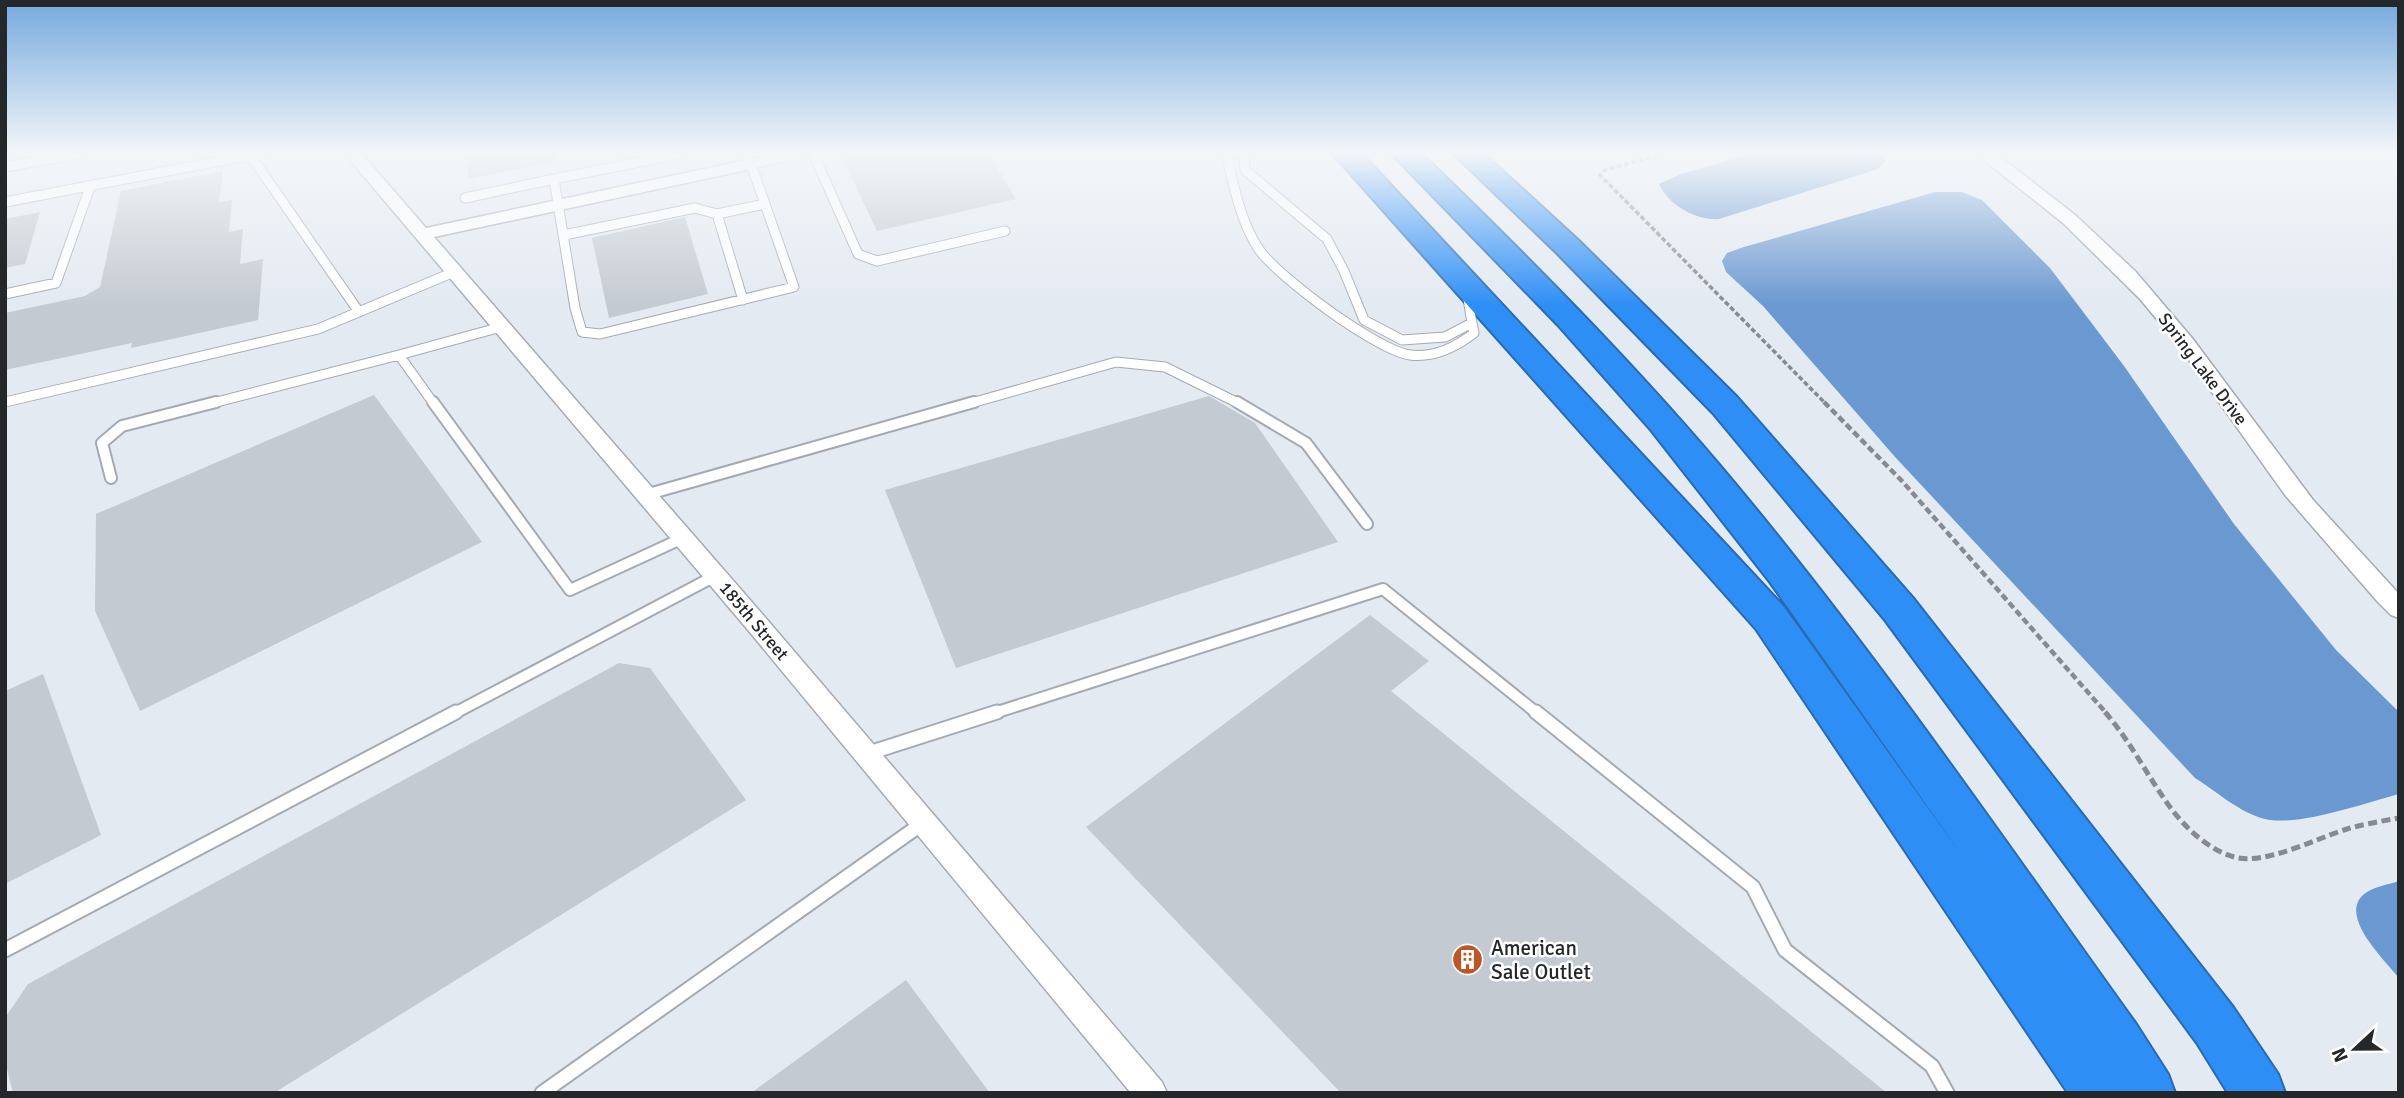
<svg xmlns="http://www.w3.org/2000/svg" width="2404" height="1098" font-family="Signika,sans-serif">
  <rect width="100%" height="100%" fill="#e4eaf2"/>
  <!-- water -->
  <path fill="#6a98d0" d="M1755,153h127l4,8 -8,8 -159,50c-22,2 -51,-14 -60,-35l22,-10z
    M1935,192h27l20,8 68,68 74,98 110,158 102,126 63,62v82c-34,9 -101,33 -134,25 -25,-6 -49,-28 -70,-41l-299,-320 -133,-152 -37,-34 -4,-11 5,-8 17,-6z
    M2399,881v97c-14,-18 -60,-61 -36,-83 9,-8 24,-10 36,-14z"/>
  <!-- building -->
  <path fill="#c4cad1" d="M466,153h89l1,8 -87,18z
    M840,153h148l28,46 -139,32z
    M223,171l-4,31 13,-2 -3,32 14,-3 -3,35 23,-5 -5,61 -127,28 1,-5 -127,27v-57l80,-17 15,-9 21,-96z
    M40,212l-15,52 -20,4v-49z
    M685,217l23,77 -99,24 -17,-80z
    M374,395l108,147 -342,169 -45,-100 1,-97z
    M1209,396l46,27 83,119 -382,126 -71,-178z
    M1370,615l59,46 -38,30 496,402h-546l-255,-266z
    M619,663l31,5 96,132 -472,293h-261l-8,-32v-43l23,-34z
    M43,674l58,161 -96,49v-193z
    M906,980l84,113h-239z"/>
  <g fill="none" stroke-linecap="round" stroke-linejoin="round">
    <defs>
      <path id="service-far2" d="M684,153l-130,26 21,129 7,24 18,2 194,-47 -43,-123 -7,-11
        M813,153l45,101 19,7 128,-30
        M1237,153l-10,4c7,30 14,65 31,91 18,28 120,103 152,107 24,3 46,-8 64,-22l-2,-10
        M1244,153l1,17 82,69 17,32 20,49 38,20 43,-3 27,-14 -5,-30
        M251,156l108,156
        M751,164l54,-11
        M5,167l78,-14
        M465,198l89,-19
        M5,202l257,-49
        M717,214l48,-10
        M564,235l131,-27 22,6 26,86
        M5,294l51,-11 34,-96
        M5,402l313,-73 136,-57
        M209,404l190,-49
        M434,404l-35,-49 102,-28
        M968,404l148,-42 49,5 75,37"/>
      <path id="service-far1" d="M433,402l137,188 113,-52
        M1237,402l69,41 61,81
        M111,478l-9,-35 20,-17 94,-24
        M645,495l329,-93
        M453,714l262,-138
        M991,714l392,-125 155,125"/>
      <path id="service" d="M1536,712l217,175 32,63 147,116 15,27
        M866,754l131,-42
        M5,950l451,-238
        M542,1093l381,-270"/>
      <path id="minor" d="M344,153h17l65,75 325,-69 6,1 2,4 -8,5 -317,68 330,379 398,466 5,11h-36l-383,-463z
        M1975,153h18l18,12 64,50 60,56 57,67 121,162 86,94v24l-8,-3 -14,-14 -92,-106 -106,-149 -39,-47 -77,-76z"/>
      <path id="motorway" d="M1332,153h29l423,454 179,250 -193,-275 -119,-152 -93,-105 -167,-172h30c110,107 218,215 316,333 143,172 269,357 399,538l32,50 7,19h-107l-312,-464z
        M1453,153h30l96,88 158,156 176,201 320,409 45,67 7,19h-57l-31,-50 -312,-423 -172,-207 -156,-160z"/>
    </defs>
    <!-- service-far2 casing -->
    <use href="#service-far2" stroke="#a5aab2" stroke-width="11"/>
    <!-- service-far1 casing -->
    <use href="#service-far1" stroke="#a5aab2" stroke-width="14"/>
    <!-- service casing -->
    <use href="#service" stroke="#a5aab2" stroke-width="17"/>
    <!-- minor casing -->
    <use href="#minor" stroke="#a5aab2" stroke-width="3"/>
    <!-- motorway casing -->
    <use href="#motorway" stroke="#2a6aae" stroke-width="4"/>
    <!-- path-far2 -->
    <path stroke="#878b91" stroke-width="3.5" stroke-dasharray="5 2.5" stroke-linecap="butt" d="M1665,153l-60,17 -5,5 226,229"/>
    <!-- path-far1 -->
    <path stroke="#878b91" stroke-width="4.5" stroke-dasharray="7 3.5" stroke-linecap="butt" d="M1824,402l78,79 205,233"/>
    <!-- path -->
    <path stroke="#878b91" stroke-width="5" stroke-dasharray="9 4.5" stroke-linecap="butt" d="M2105,712c24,28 40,59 60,88 16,24 41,49 69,57 30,9 83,-19 113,-28 17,-5 35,-8 52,-11"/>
    <!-- service-far2 -->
    <use href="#service-far2" stroke="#fff" stroke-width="9"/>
    <!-- service-far1 -->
    <use href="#service-far1" stroke="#fff" stroke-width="10"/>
    <!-- service -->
    <use href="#service" stroke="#fff" stroke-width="13"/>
    <!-- minor -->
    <use href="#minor" fill="#fff" fill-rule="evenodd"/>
    <!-- motorway -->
    <use href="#motorway" fill="#2d8ef5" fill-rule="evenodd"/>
  </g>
  <!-- sky -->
  <linearGradient id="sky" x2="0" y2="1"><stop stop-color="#75a9de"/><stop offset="0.5" stop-color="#f3f6f9"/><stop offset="1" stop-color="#f3f6f9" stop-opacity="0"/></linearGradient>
  <rect width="2404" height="306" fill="url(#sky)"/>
  <!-- icons -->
  <defs>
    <symbol id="building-disc" viewBox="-11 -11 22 22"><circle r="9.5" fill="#bc5727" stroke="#fff"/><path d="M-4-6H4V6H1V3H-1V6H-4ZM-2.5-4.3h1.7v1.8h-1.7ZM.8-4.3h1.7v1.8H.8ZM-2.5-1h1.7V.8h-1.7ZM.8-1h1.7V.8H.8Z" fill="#fff"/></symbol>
  </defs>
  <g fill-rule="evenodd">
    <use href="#building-disc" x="1450" y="942" width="35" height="35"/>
  </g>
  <g text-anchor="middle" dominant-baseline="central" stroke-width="5" stroke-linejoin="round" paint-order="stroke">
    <!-- street labels -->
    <g font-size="18" fill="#25282b" stroke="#fff">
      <text transform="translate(2203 369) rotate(53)">Spring Lake Drive</text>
      <text transform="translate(754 621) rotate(50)">185th Street</text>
    </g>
    <!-- near-poi labels -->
    <g font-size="21" fill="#25282b" stroke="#fff" text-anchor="start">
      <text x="1491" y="948">American<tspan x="1491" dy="24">Sale Outlet</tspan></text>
    </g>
  </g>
  <!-- border -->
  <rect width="2404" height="1098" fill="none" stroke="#25282b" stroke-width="14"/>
  <!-- north arrow -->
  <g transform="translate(2355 1049) rotate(248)" stroke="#ffffff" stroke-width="5" paint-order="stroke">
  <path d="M0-5L12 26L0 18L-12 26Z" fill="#25282b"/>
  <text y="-10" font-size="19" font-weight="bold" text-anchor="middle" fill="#25282b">N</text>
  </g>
</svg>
